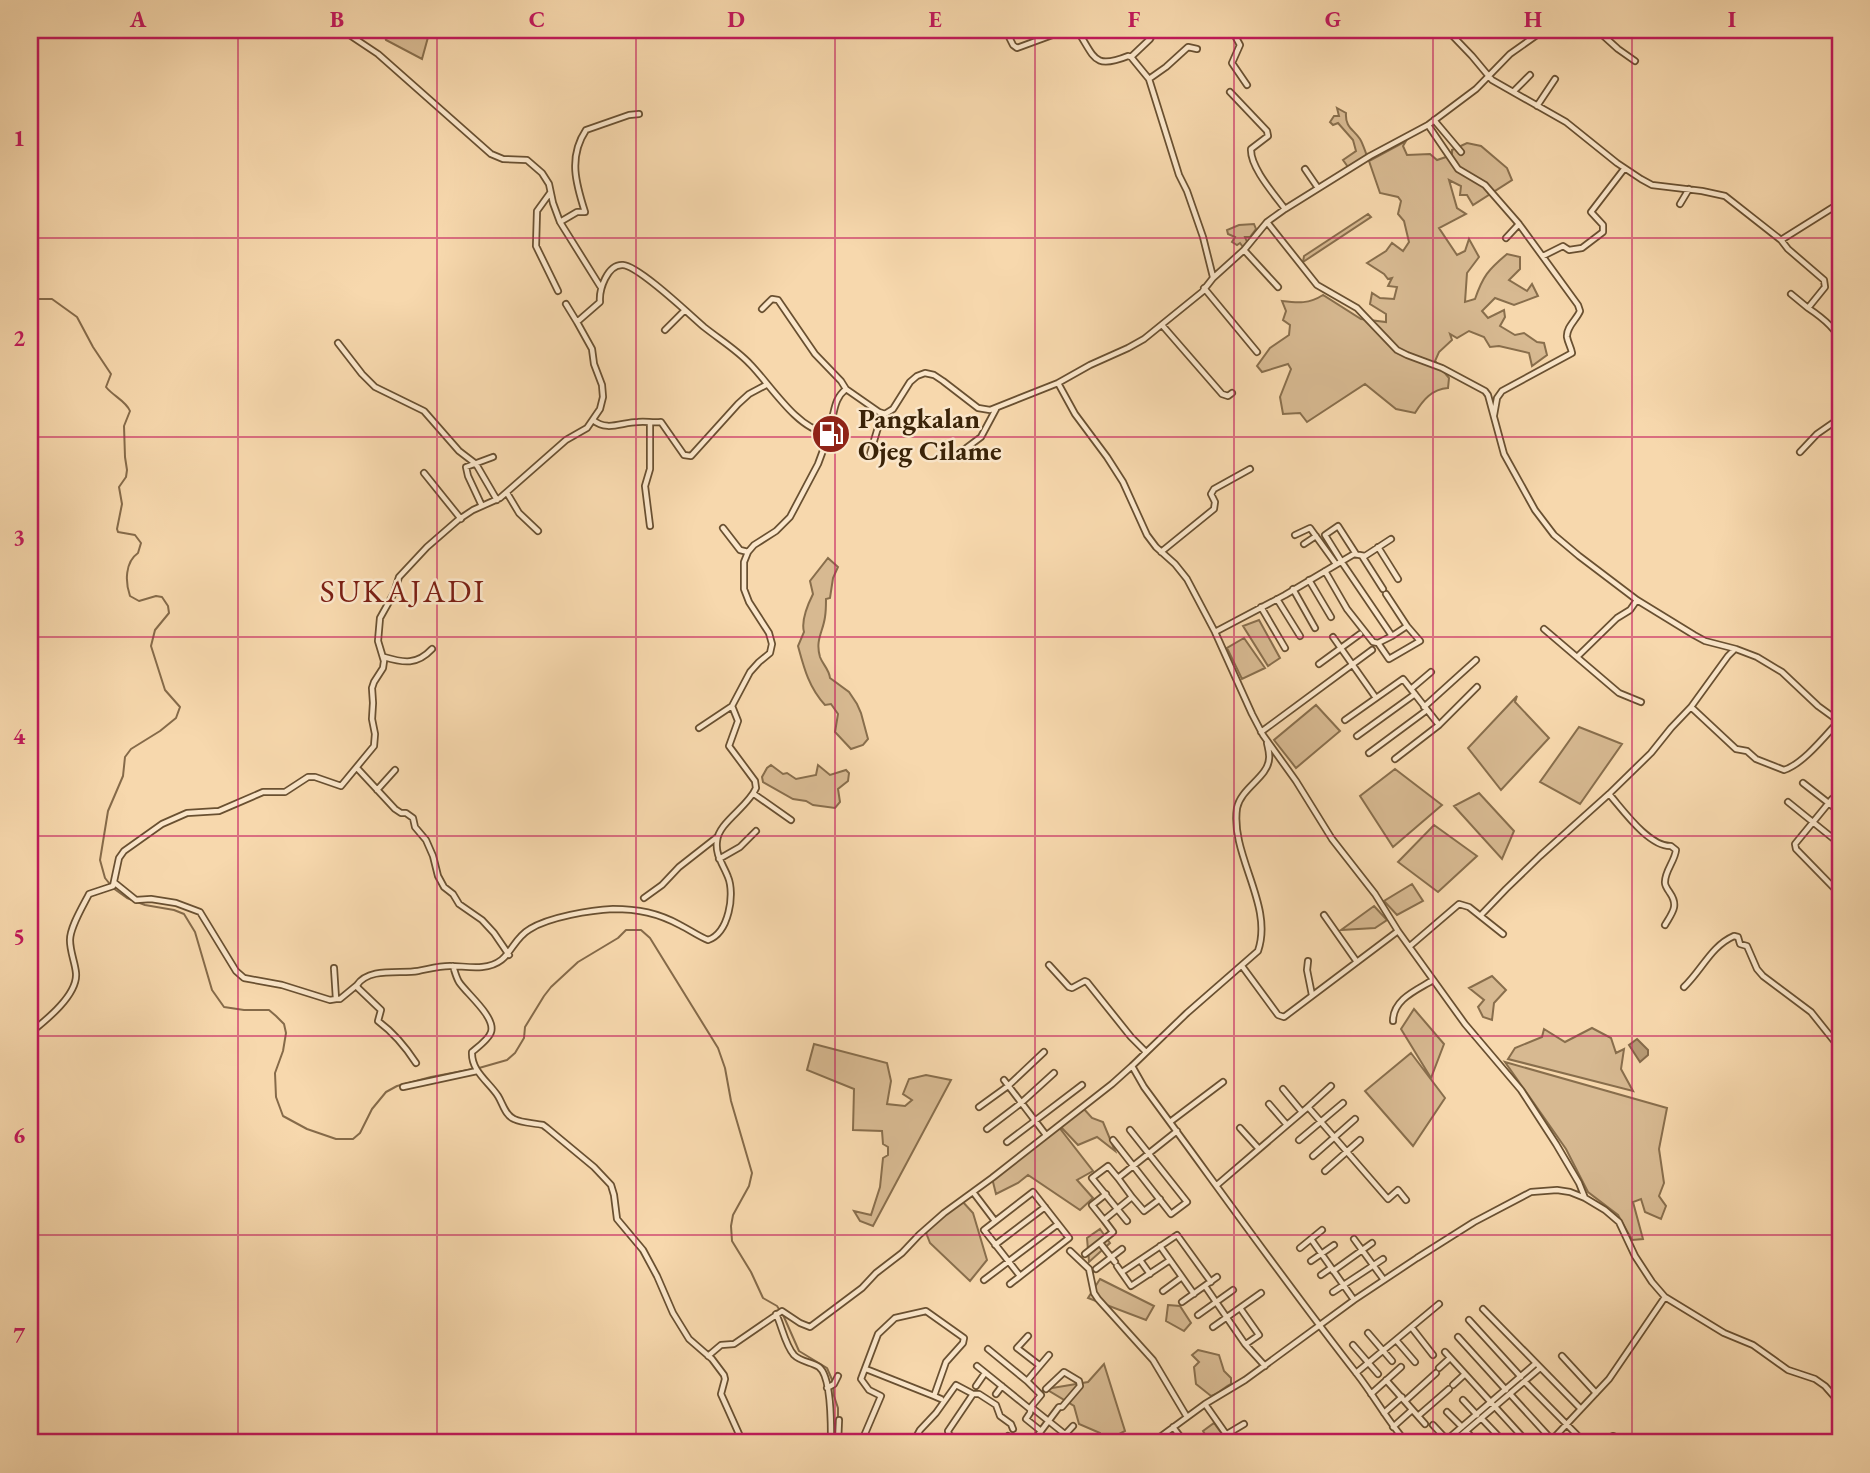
<svg xmlns="http://www.w3.org/2000/svg" width="1870" height="1473" font-family="'EB Garamond',serif">
  <rect width="100%" height="100%" fill="#f7d8ad"/>
  <filter id="stains"><feTurbulence type="fractalNoise" baseFrequency=".00286" numOctaves="4"/><feColorMatrix values="0 0 0 0 .2 0 0 0 0 .09 0 0 0 0 .02 0 0 0 .5 -.17"/></filter>
  <radialGradient id="worn" r=".72"><stop offset=".6" stop-color="#630" stop-opacity="0"/><stop offset="1" stop-color="#630" stop-opacity=".3"/></radialGradient>
  <!-- green -->
  <path fill="#d7b991" stroke="#886e4c" stroke-width="2" d="M383,30h47l-8,29 -36,-19z
    M1337,108l9,5c-1,14 7,16 14,26 3,5 5,12 7,17l-19,11 -5,-7 13,-9 -3,-11 -15,-17 -5,2 -3,-3 4,-6h5z
    M1406,141l-3,5 4,9 23,-1 7,6 15,-5v-5l15,-7 14,3 26,22 5,12 -39,25 -6,-10h-7l1,-9 -12,-6 8,28 9,6 -27,14 18,27 8,-4 4,-12 10,18 -12,16 -2,29 10,-3c8,-23 13,-29 32,-45l13,3v12l-11,11 18,11 5,-7 6,12 -24,9 -19,-7 -13,13 6,7 16,-8 1,7 -5,9 15,9 9,-2 13,9 7,1 3,12 -15,11 -3,-13 -30,-7 -9,1 -6,-10 -15,-6 -12,7 -7,-4 2,6 -13,12 -4,9 14,17 -1,10c-16,1 -25,12 -33,25l-19,-4 -31,-25 -58,38 -7,-9 -17,1 -3,-17 11,-28 -3,-5 -26,8 -5,-6 13,-18 19,-13 1,-10 -7,-5 3,-9 -4,-10c16,2 27,3 41,-6l38,24 25,3v-8l-16,-10 2,-11 8,5 14,1 3,-12 -9,-1 4,-8 -4,1 -4,-5 -17,-11 19,-12 6,-8 11,8 6,-9 -5,-21 -6,-7 3,-13 -3,-4 -18,-4 -11,-32z
    M1368,214l3,3 -68,45 1,-6z
    M1254,224l2,5 -6,8h-5l2,5 -4,5 -3,-4 -3,2 -5,-3 3,-5 -7,-3 -1,-4 12,-5z
    M828,558l10,9 -5,11 -3,20 -4,1c0,6 0,12 -1,18 -2,15 -10,23 -5,40 3,8 9,12 10,21l19,14 8,12 4,9 7,26 -5,6 -12,4 -16,-17 3,-18 -7,-10 -6,1c-16,-17 -21,-37 -27,-59l6,-14c-3,-11 4,-28 9,-38l-3,-13z
    M1259,620l21,38 -12,8 -25,-40z
    M1244,638l21,30 -23,11 -15,-31z
    M1517,696l-2,6 34,36 -48,52 -33,-42z
    M1316,705l24,26 -44,37 -22,-28z
    M1579,727l43,17 -42,60 -40,-22z
    M771,765l12,9 4,-1 9,6 20,-4 2,-10 12,10 16,-5 3,3 -1,8 -10,8 2,13 -5,6 -22,-3 -7,-4 -13,-2 -30,-17 -1,-5 5,-9z
    M1395,769l47,36 -49,42 -33,-51z
    M1479,793l35,38 -12,28 -48,-53z
    M1434,825l43,31 -39,36 -40,-30z
    M1412,884l11,17 -26,14 -13,-14z
    M1374,906l13,14 -12,8 -34,2z
    M1492,976l14,14 -12,13 -2,17 -9,-3 -5,-10 6,-7 -15,-12z
    M1414,1009l30,35 -13,34 -30,-49z
    M1592,1028l19,10 5,15 8,-4 -3,20 12,22 -125,-32 7,-11 27,-11 2,-8 21,13z
    M814,1044l73,19 4,18 -4,23 18,2 7,-6 -9,-6 6,-15 17,-4 25,5 -78,146 -13,-5 -6,-10 17,4 9,-28 3,-29 5,-3v-8l-5,-3 -1,-13 -29,-1 1,-41 -47,-19z
    M1411,1053l34,45 -32,48 -48,-55z
    M1505,1062l162,46 -8,41 5,34 -5,13 7,10 -5,13 -16,-7 -4,-13 -8,3 10,37 -11,1 -14,-25 -30,-23 -22,-43z
    M1083,1108l9,10 11,4 12,29 -18,-14 -19,8 -18,-19z
    M1058,1126l35,45 -16,9 16,18 -13,12 -52,-35 -10,8 -22,11 -4,-16z
    M962,1201l11,12 14,47 -17,21 -40,-38 -5,-13z
    M1100,1229l10,14 -21,19 -2,-24z
    M1100,1279l54,27 -8,14 -58,-22z
    M1168,1305l12,1 11,17 -7,8 -18,-10z
    M1198,1350l21,5 5,16 7,7v6c-8,4 -11,9 -20,12l-15,-12 -2,-17 5,-5 -7,-7z
    M1104,1364l21,67 -23,12 -2,-10 -21,-9 -5,-18 -28,-17 42,-7z
    M1214,1423l8,11 -12,9 -7,-12z
    M1018,1434l18,5 3,4h-107z"/>
  <!-- water -->
  <path fill="#b79a75" stroke="#856a49" stroke-width="2" d="M1637,1039l11,11v5l-8,7 -11,-17z"/>
  <g fill="none" stroke-linecap="round" stroke-linejoin="round">
    <!-- stream -->
    <path stroke="#856a49" stroke-width="2" d="M30,295l6,4h16l25,18 16,30 18,27 -5,13c7,9 20,14 24,24l-6,15 1,31 2,13 -1,7 -7,10 3,17 -5,25 1,3 17,3 6,8 -3,10c-13,9 -13,29 -8,43l9,5 17,-5 6,1 6,9 1,7 -14,17 -4,16 14,44 15,17 -4,11 -16,13 -29,18 -6,8 -2,19 -15,35 -8,49 5,18 8,10 14,10 18,7 29,5 10,4 11,18 17,58 12,17 20,3h25l7,6 8,8 2,9 -3,18 -8,22 1,24 7,19 24,13 29,10h17l7,-6 12,-24 14,-17 11,-6 34,-9 42,-8
      M479,1068l28,-8 8,-7 9,-15 1,-11 19,-31 7,-9 27,-25 40,-24 8,-8h15l9,8 68,110 7,20 6,33 21,72 -3,13 -16,29 -2,11 1,15 19,31 12,26 14,8 7,11 15,34 28,17 6,14 1,14 4,12v10
      M834,1443l3,-19"/>
    <defs>
      <path id="street" d="M342,30l36,24 113,100 12,5 24,1 15,13 7,11 4,19 7,19 40,64
        M1037,30l1,2
        M1077,30c18,27 16,40 51,26l3,1 18,22 30,96 8,16 16,46 10,40
        M1235,30l-1,4 6,11 -8,18 15,22
        M1447,30l25,26 20,24 74,42 51,41 24,16 11,6 50,6 23,5 56,44 59,-37
        M1597,30l21,19 17,12
        M1007,33l6,12 4,3 49,-18
        M1131,57l19,-18 5,-9
        M1149,79l17,-12 22,-20 9,2
        M1230,92l37,39 1,5 -17,13c-1,18 23,45 34,60
        M1513,92l17,-17
        M1537,106l18,-27
        M1434,120l27,32
        M1428,125l30,44 27,16 34,39
        M1305,169l13,19
        M550,193l-13,18 -1,35 22,45
        M1680,204l9,-15
        M560,222l17,-10h8c-9,-28 -17,-55 1,-82l43,-15 10,-1
        M1267,222l50,63 40,23 40,42 10,5 35,13 43,23 3,4 16,59 31,56 19,25 25,21 58,44 57,35 11,6 31,8 21,8 25,15 36,34 22,16
        M1781,240l7,9 36,31 1,7 -17,21c12,8 28,20 32,33
        M1244,250l34,37
        M1543,256l20,-10 6,4 13,-2 21,-16v-7l-12,-13 33,-43
        M1204,288l53,64
        M1791,294l17,14
        M566,304l11,18
        M762,309l10,-10 6,1 37,54 26,27 5,8
        M1162,325l60,69 6,2 4,-3
        M665,330l19,-19
        M338,343l24,31 13,13 49,24 35,40 17,13 21,36
        M1058,383l17,31 32,43 16,25 24,53 9,12 19,17 12,15 28,53 37,82 11,21 33,46 36,58 43,55 23,37 67,93 56,66 35,54 23,39 6,15
        M1494,415l3,-17 5,-7 70,-38c-1,-6 -4,-10 -5,-16 -1,-10 10,-18 13,-26l-2,-6 -59,-81 -13,14
        M593,420c14,12 29,2 45,2 8,-1 14,1 23,0l23,33 7,1 47,-52 11,-10 17,-9
        M650,423v46l-5,17 5,40
        M961,452l20,-15 15,-28
        M1800,452l17,-18 23,-16
        M870,454l12,-40
        M424,473l37,46
        M507,493l12,20 19,18
        M482,506l-14,-30 -2,-9 27,-10
        M723,528l17,22 8,2
        M1295,535l15,-7 26,36
        M1304,544l12,-8
        M1378,547l20,32
        M1161,552l53,-43 1,-7 -4,-8 3,-5 36,-20
        M1362,556l21,33
        M1340,559l-15,-24 13,-9 18,28
        M1325,571l22,38 26,33 5,1 14,-7 -51,-75
        M1309,580l22,37
        M1293,589l22,39
        M1386,594l21,32 -15,10
        M1277,599l23,37
        M1261,607l24,41
        M1544,629l75,64 22,9
        M1215,632l70,-37 69,-41 11,2 26,-17
        M1333,637l43,61
        M1378,643l11,16 31,-18 -13,-15
        M384,657c20,6 33,8 48,-8
        M1577,657l40,-39 13,-8 7,-10
        M1319,664l41,-30
        M1411,689l20,-17
        M1424,707l52,-47
        M1691,707l45,42 11,2 9,8 28,11c19,-6 41,-34 55,-49
        M1345,720l58,-41 36,46
        M699,728l33,-22
        M1261,732l111,-82
        M1357,736l58,-42
        M1267,743c1,5 3,11 2,16 -1,18 -28,29 -32,49 -7,47 37,97 21,143l-71,62 -55,53 12,21c71,96 140,194 213,287 18,23 31,48 50,69
        M1369,753l58,-43
        M1395,759l44,-34 38,-38
        M357,768l38,41 6,4h5l7,5 2,9 11,13 7,16 5,20 6,11 9,7 6,10 23,16 12,13 15,22
        M1803,783l37,29
        M377,790l18,-20
        M754,794l37,26
        M1609,794c14,16 40,53 62,52l5,4c-1,11 -12,22 -11,33 0,3 3,7 5,10 9,13 2,20 -5,32
        M1788,802l52,42
        M719,859l21,-12 16,-16
        M115,883l21,17 15,-1 25,4 24,9 36,59 8,7 38,7 48,15 6,-1
        M1834,888l-38,-39 -1,-5 37,-45 8,-6
        M644,898l18,-13 17,-18 37,-29
        M1324,915l33,47
        M1481,915l25,-26 34,-33 69,-62 42,-41 20,-25 20,-21 37,-51 7,-7
        M1410,946l49,-42 10,3 34,27
        M1308,961l-1,9 5,25
        M1049,965l20,22 3,1 13,-7 2,1 44,55 15,15
        M453,966c2,6 3,11 6,16 7,11 37,35 32,50 -2,7 -13,15 -19,20 -1,19 17,30 26,44 5,8 7,19 16,23 8,4 20,4 29,6l4,3 47,39 17,18 3,10 3,24 26,31 14,26 16,37 16,26 23,20 12,16 1,4 -4,15 22,49
        M1242,966l36,49 6,2 114,-86
        M334,968l2,31h4l17,-14
        M1684,987c18,-17 27,-41 50,-51l4,1 2,7 7,2 10,23 6,7 48,36 24,30h5
        M1393,1021c0,-22 24,-31 40,-41
        M30,1033c15,-12 48,-38 46,-60 -1,-11 -6,-21 -6,-33 0,-13 13,-34 19,-46l24,-8 6,-28 5,-7 38,-27 25,-11 32,-2 44,-19h22l23,-15h7l26,9 33,-40 1,-12 -3,-15 1,-16 -1,-15 2,-6 9,-14 1,-7 -6,-20 2,-23 14,-25 5,-16 28,-30 31,-27 15,-10 27,-12 66,-58 21,-12 13,-19 3,-12 -1,-12 -8,-21 -2,-15 -15,-27 23,-20c-1,-12 7,-38 23,-37 16,1 67,50 81,62 15,12 33,23 46,37 19,19 47,65 75,68 12,-13 5,-30 21,-43l33,23 6,2 8,-5 17,-27 7,-6 8,-3 9,2 9,6 35,27 12,2 68,-27 32,-18 38,-17 16,-9 58,-47 11,-14 31,-28 23,-28 18,-13 85,-53 58,-31 48,-36 34,-35 34,-24
        M416,1063c-11,-17 -22,-30 -38,-42l3,-11 -23,-22 -1,-3c12,-18 43,-11 61,-14 11,-2 20,-5 32,-5 10,0 21,2 32,1 30,-3 27,-26 48,-38 19,-12 61,-19 83,-20 25,0 45,4 67,16 10,5 18,11 28,15 21,-7 27,-46 20,-63 -5,-13 -13,-22 -11,-36 1,-18 31,-34 39,-53l-1,-7 -26,-35 9,-25 -6,-15 18,-34 9,-10 11,-9 2,-9 -3,-11 -20,-31 -5,-13v-27l4,-10 6,-7 22,-14 14,-14 28,-53 7,-19v-13
        M1004,1080l42,55
        M403,1087l74,-16
        M1283,1089l19,23
        M1269,1104l18,21
        M979,1107l29,-21 36,-34
        M1308,1107l23,-21
        M1170,1122l53,-40
        M1240,1128l19,21
        M987,1129l34,-26 33,-30
        M1113,1140l58,74 16,-12 -57,-72
        M1299,1140l44,-37
        M1007,1142l75,-57
        M1313,1156l42,-37
        M1325,1171l35,-31
        M1118,1178l-10,-12 -16,12 35,43
        M1217,1185l91,-78 80,92 10,-9 8,10
        M973,1192l22,29
        M1106,1194l-14,11 12,15 28,-23 -14,-19 59,-47
        M1132,1197l12,14 16,-12
        M1322,1230l-11,9 43,61
        M1354,1239l30,41
        M1100,1243l15,19
        M995,1245l50,-38
        M1160,1246l34,48
        M1300,1248l11,-9
        M1070,1251l19,18 5,24 4,6 55,61 34,57
        M1085,1254l28,-22 -9,-12
        M1140,1260l10,14
        M1311,1261l23,-16
        M1117,1266l14,20 39,-26
        M1096,1269l26,-20
        M1333,1271l39,-28
        M1122,1272l55,-37 34,47
        M1321,1275l10,-7
        M984,1280l74,-56
        M1010,1284l59,-46 -36,-46 -49,38 36,46
        M1205,1286l40,58 20,22
        M1163,1291l19,-14
        M1333,1292l50,-33
        M1182,1302l35,-25
        M1240,1308l19,27 -13,9
        M1483,1309l98,100
        M776,1314c6,12 9,31 18,41 7,7 18,7 25,12 13,10 12,61 12,76
        M1198,1315l35,-25
        M1469,1320l52,57
        M1213,1327l48,-34
        M1412,1328l21,27
        M1368,1333l24,28
        M1028,1336l-11,12 22,17
        M1458,1337l48,53
        M1396,1340l19,22
        M1353,1345l25,29
        M988,1349l39,32 14,14 -10,12 45,36
        M1445,1352l83,91
        M708,1356l13,-11 13,-1 48,-33 18,12 10,4 52,-39 14,-15 26,-20 17,-18 25,-22 48,-35 120,-94 20,-18
        M1562,1356l34,37
        M977,1366l53,43
        M1439,1368l11,-10
        M1356,1373l83,-69
        M1386,1380l39,44
        M1027,1381l22,-26
        M1525,1382l60,61
        M1453,1385l12,-11
        M976,1386l9,-13
        M827,1388l7,-4 4,-8
        M996,1394l6,-8
        M1371,1394l30,-27
        M1510,1394l42,46
        M934,1396l7,3
        M1463,1400l14,15
        M1405,1401l31,-28
        M1205,1404l21,30
        M1031,1407l-1,6 -4,6 15,12
        M1447,1412l15,15
        M1384,1413l18,-16
        M1418,1416l31,-27
        M1482,1419l23,24
        M1433,1425l14,15
        M1173,1427l12,16
        M1393,1427l19,-17
        M1466,1431l11,12
        M1613,1436l1,7
        M1421,1438l4,5
        M1035,1439l24,-32h3l18,-21 -1,-5 -15,-9 -18,17
        M838,1443l1,-23
        M861,1443l20,-47 -12,-6 -8,-11 17,-45 17,-16 31,-7 38,27 -1,5 -17,19 -12,34 -68,-27
        M913,1443l7,-13 16,-17 20,-28 17,9h6l17,11 4,11 11,8 2,5
        M962,1443l-13,-8 -1,-4 25,-37
        M1003,1443l5,-7
        M1057,1443l16,-17
        M1139,1443l21,-6 45,-33 40,-24 109,-80 63,-42 57,-36 57,-30 26,-2 13,2 15,6 20,12 14,12 16,34 17,26 13,15 59,36 29,12 35,25 27,9 10,7 15,17
        M1212,1443l32,-19
        M1443,1443l92,-79
        M1452,1443l88,-75
        M1549,1443l60,-64 56,-82"/>
    </defs>
    <!-- street casing -->
    <use href="#street" stroke="#695031" stroke-width="8"/>
    <!-- street -->
    <use href="#street" stroke="#fae6ca" stroke-width="4.5"/>
  </g>
  <!-- grid -->
  <path fill="none" stroke="#c2185b" stroke-width="2" stroke-opacity="0.55" d="M238,30v1413M437,30v1413M636,30v1413M835,30v1413M1035,30v1413M1234,30v1413M1433,30v1413M1632,30v1413M30,238h1810M30,437h1810M30,637h1810M30,836h1810M30,1036h1810M30,1235h1810"/>
  <!-- icons -->
  <defs>
    <symbol id="fuel-disc" viewBox="-11 -11 22 22"><circle r="9.5" fill="#8f2418" stroke="#fae6ca"/><path d="M-5.5-6h7V0h2V4h1.3V-2.5L3-4.5l.8-.8L6-3V5H2.5V1h-1V6h-7ZM-4.2-4.7v3.2H.2V-4.7Z" fill="#fff"/></symbol>
  </defs>
  <g fill-rule="evenodd">
    <use href="#fuel-disc" x="809" y="412" width="44" height="44"/>
  </g>
  <g text-anchor="middle" dominant-baseline="central" stroke-width="5" stroke-linejoin="round" paint-order="stroke">
    <!-- poi labels -->
    <g font-size="28" font-weight="bold" fill="#3a2308" stroke="#fae6ca" text-anchor="start">
      <text x="858" y="418">Pangkalan<tspan x="858" dy="32">Ojeg Cilame</tspan></text>
    </g>
    <!-- quarter labels -->
    <g font-size="32" letter-spacing="2" fill="#7a1f14" stroke="#fae6ca">
      <text x="403" y="591">SUKAJADI</text>
    </g>
  </g>
  <!-- margin -->
  <rect width="1870" height="1473" fill="none" stroke="#f7d8ad" stroke-width="77"/>
  <rect x="38" y="38" width="1794" height="1396" fill="none" stroke="#c2185b" stroke-width="2.5"/>
  <g font-size="23" text-anchor="middle" font-weight="bold" fill="#c2185b">
    <text x="138" y="27">A</text>
    <text x="337" y="27">B</text>
    <text x="537" y="27">C</text>
    <text x="736" y="27">D</text>
    <text x="935" y="27">E</text>
    <text x="1134" y="27">F</text>
    <text x="1333" y="27">G</text>
    <text x="1533" y="27">H</text>
    <text x="1732" y="27">I</text>
    <text x="19" y="146">1</text>
    <text x="19" y="346">2</text>
    <text x="19" y="545">3</text>
    <text x="19" y="744">4</text>
    <text x="19" y="944">5</text>
    <text x="19" y="1143">6</text>
    <text x="19" y="1343">7</text>
  </g>
  <rect width="100%" height="100%" filter="url(#stains)"/>
  <rect width="100%" height="100%" fill="url(#worn)"/>
</svg>
